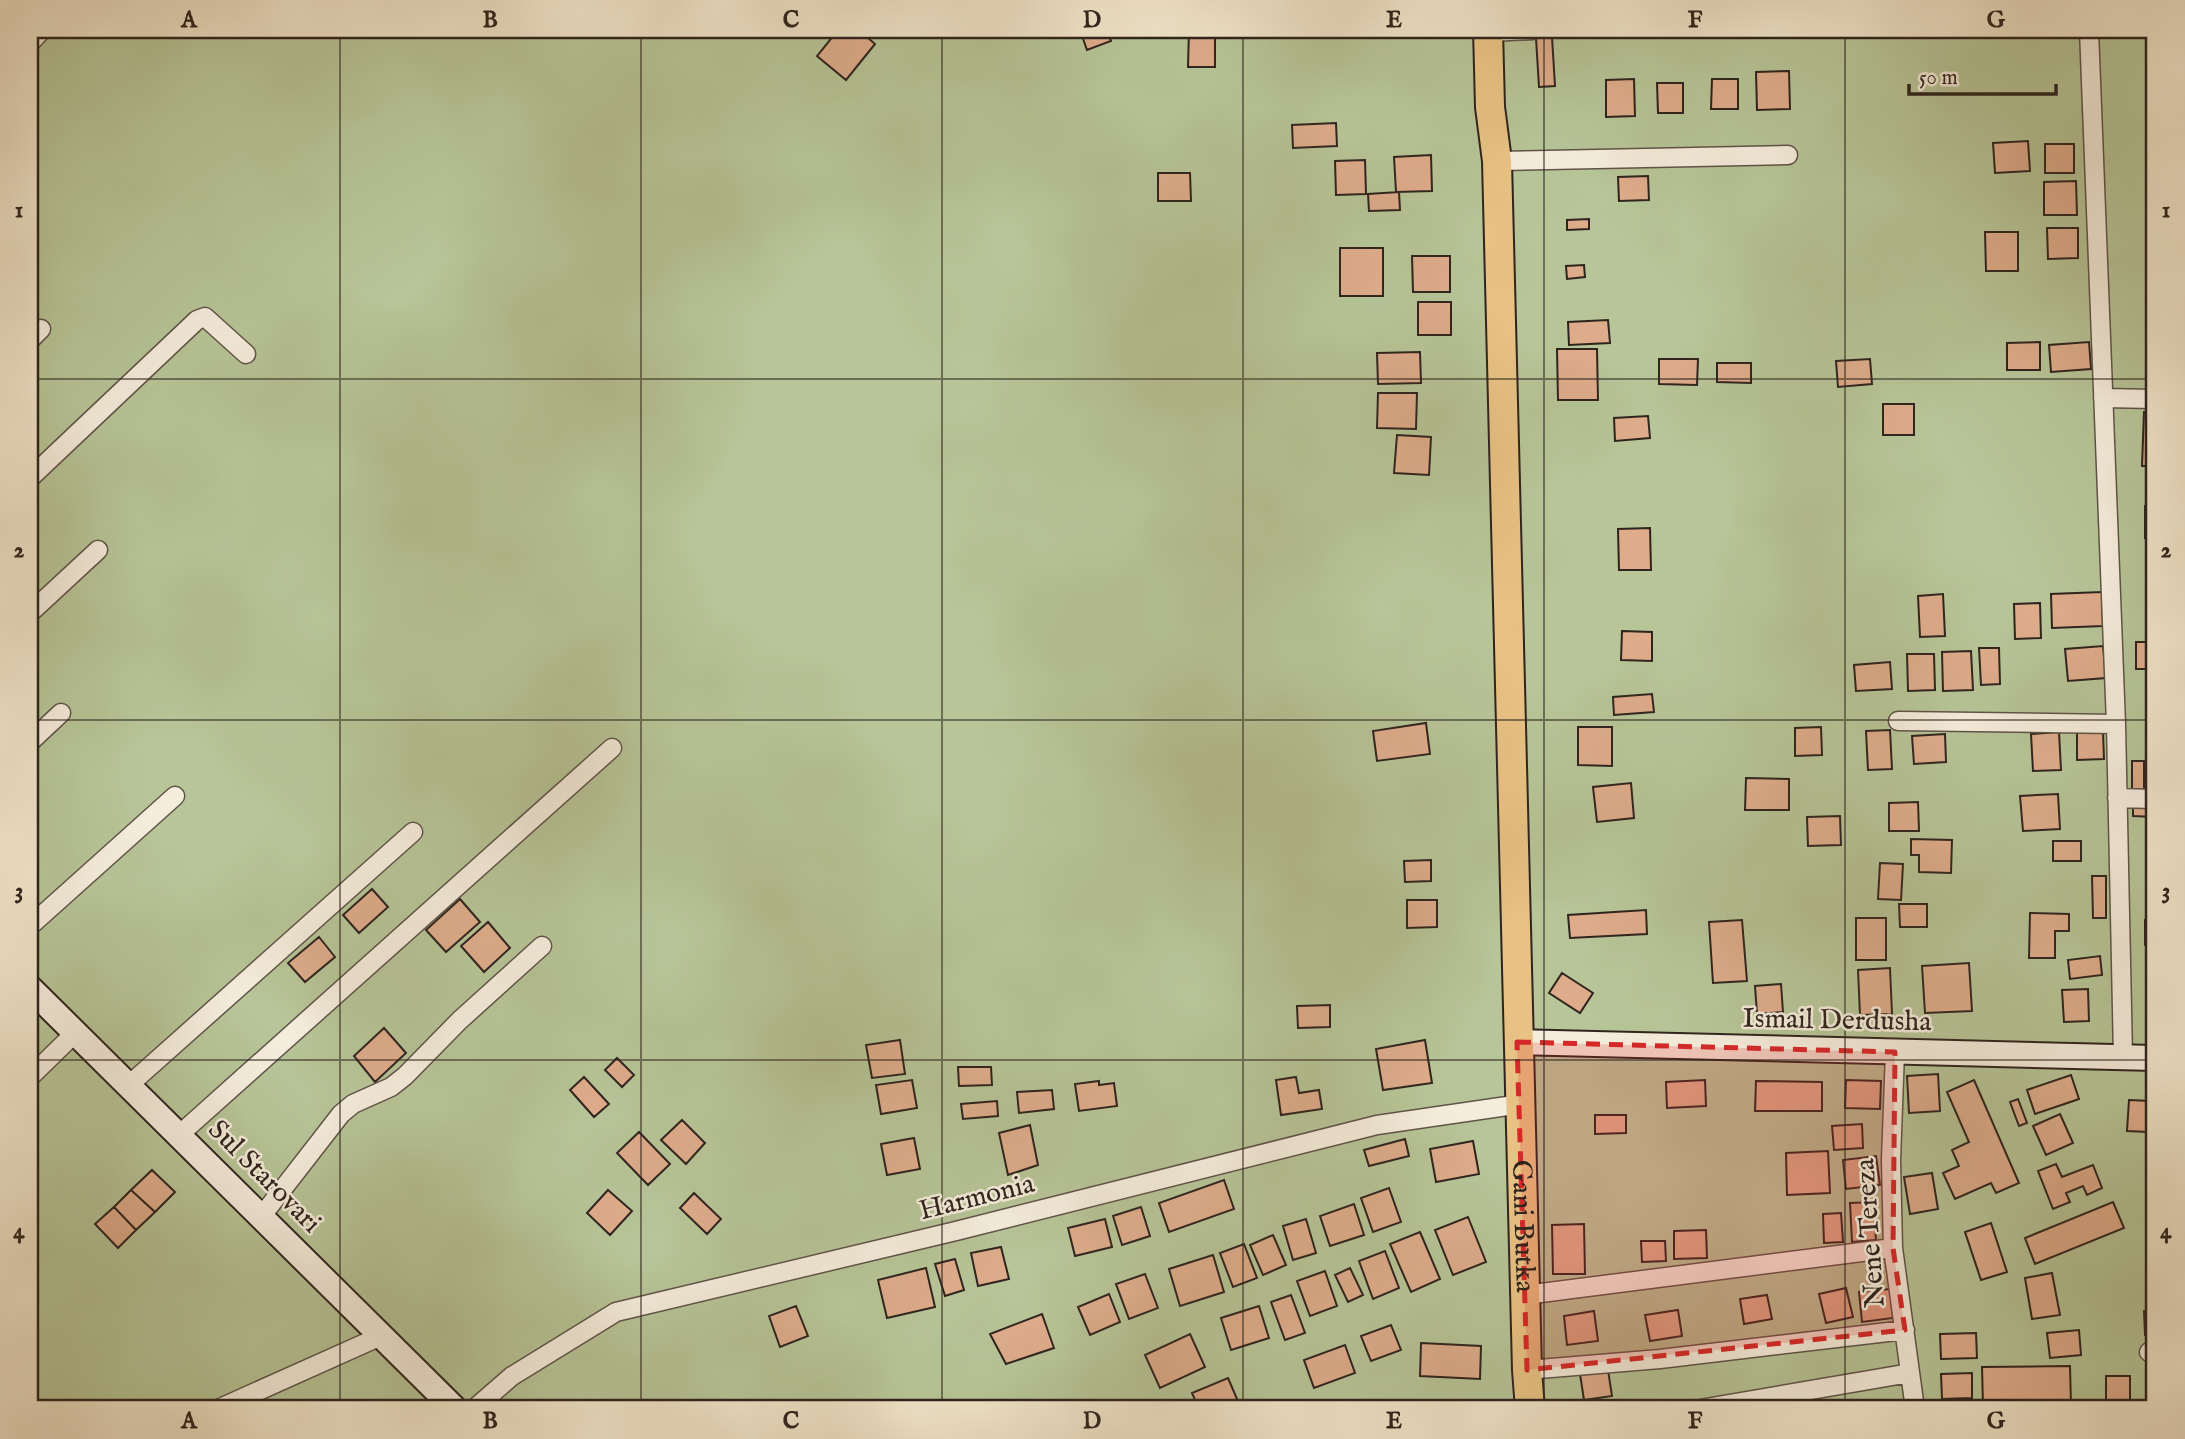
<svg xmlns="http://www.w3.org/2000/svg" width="2185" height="1439" font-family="'IM FELL English',serif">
  <rect width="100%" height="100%" fill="#f0e4c9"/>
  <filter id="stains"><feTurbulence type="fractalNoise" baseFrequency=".00286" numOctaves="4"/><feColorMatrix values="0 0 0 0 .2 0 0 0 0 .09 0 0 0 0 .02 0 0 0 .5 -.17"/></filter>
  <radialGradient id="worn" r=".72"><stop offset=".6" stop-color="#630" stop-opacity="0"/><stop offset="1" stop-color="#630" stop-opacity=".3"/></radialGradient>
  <!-- green -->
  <path fill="#b7c598" stroke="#73745b" stroke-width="2" d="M30,30h2125v1379h-2125z"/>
  <!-- building -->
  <path fill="#deac8b" stroke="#2f241e" stroke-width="2" d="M838,30h21l16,14 -29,36 -29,-24z
    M1080,30h27l4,11 -24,9z
    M1189,30h26v37h-27z
    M1552,37l3,49 -16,1 -3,-49z
    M1789,71l1,38 -33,1 -1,-38z
    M1634,79l1,37 -29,1v-37z
    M1712,79h26v30h-27z
    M1657,83h26v30h-25z
    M1336,123l1,23 -44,2 -1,-23z
    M2028,141l2,30 -35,2 -2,-30z
    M2045,144h29v29h-29z
    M1431,155l1,36 -36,1 -2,-35z
    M1365,160l1,34 -30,1 -1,-34z
    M1158,173h32l1,28h-33z
    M1648,176l1,24 -30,1 -1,-24z
    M2076,181l1,34h-33v-33z
    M1399,192l1,18 -31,1 -1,-17z
    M1589,219v10l-22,1v-10z
    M2047,228h31v30l-30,1z
    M1985,232h33v39h-32z
    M1340,248h43v48h-43z
    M1412,256h38v36h-37z
    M1584,265l1,12 -18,2 -1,-13z
    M1418,302h33v33h-33z
    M1608,320l2,23 -41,2 -1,-23z
    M2040,342v28h-33v-27z
    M2089,342l2,27 -40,3 -2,-27z
    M1557,349h40l1,51h-40z
    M1420,352l1,31 -43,1 -1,-31z
    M1659,359h39l-1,26 -38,-1z
    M1870,359l2,25 -34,3 -2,-26z
    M1717,363h34v20l-34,-1z
    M2147,363h8v25l-7,1z
    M1378,393h39l-1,36 -39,-1z
    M1883,404h31v31h-31z
    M2144,412h11v54h-13z
    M1648,416l2,22 -35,3 -1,-23z
    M1397,435l34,2 -2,38 -35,-2z
    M2145,506h10v32h-10z
    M1650,528l1,42h-32l-1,-41z
    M2150,550l5,1v24l-7,-1z
    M2102,592l1,34 -51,2 -1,-34z
    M1943,594l2,42 -25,1 -2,-41z
    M2040,603l1,35 -26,1 -1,-35z
    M1622,631l30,1v29l-31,-1z
    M2136,642h11v27h-11z
    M2103,646l3,32 -38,3 -3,-32z
    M1979,648h20l1,36 -19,1z
    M1971,651l2,39 -30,1 -1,-39z
    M1907,654h27l1,36 -27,1z
    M1890,662l2,27 -36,2 -2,-26z
    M1652,694l2,18 -40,3 -1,-18z
    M1426,723l4,31 -53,7 -4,-30z
    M1578,727h34v39l-34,-1z
    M1821,727l1,28 -27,1v-28z
    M1890,730l2,39 -24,1 -2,-39z
    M2059,732l2,38 -28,1 -2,-37z
    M2103,732l1,27 -27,1v-27z
    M1945,734l1,28 -32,2 -2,-28z
    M2132,761h12v33h-12z
    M1746,778l43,1v31h-44z
    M1631,783l3,35 -37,4 -4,-35z
    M2058,794l2,35 -37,2 -3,-35z
    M1918,802l1,29h-30v-28z
    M2133,806l21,1v10l-21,-1z
    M1840,816l1,29 -33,1 -1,-29z
    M1911,839l41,1 -1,33 -32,-1v-17h-8z
    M2053,841h28v20h-28z
    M1431,860v21l-26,1 -1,-21z
    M1880,863l23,1 -2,36 -23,-1z
    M2092,876h14v42h-13z
    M372,889l16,18 -29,26 -16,-18z
    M460,899l20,23 -34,30 -20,-22z
    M1407,900h30v27l-30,1z
    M1899,904h28v23h-27z
    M1646,910l1,24 -77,4 -2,-23z
    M2030,913l39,1v17h-14v27h-26z
    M1856,918h30v42h-30z
    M1742,920l5,61 -34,2 -4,-61z
    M2145,920h10v25h-10z
    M488,922l22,26 -26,24 -23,-26z
    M319,937l16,20 -30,25 -17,-19z
    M2100,956l2,19 -32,4 -2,-19z
    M1969,963l3,48 -47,2 -3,-47z
    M1890,968l2,46 -32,1 -2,-45z
    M1562,973l31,20 -13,20 -31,-20z
    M1781,984l2,28 -26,2 -2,-28z
    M2088,989l1,32 -25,1 -2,-32z
    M1330,1005v22l-32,1 -1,-22z
    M384,1028l22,25 -31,29 -21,-26z
    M900,1040l5,34 -33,4 -6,-33z
    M1425,1040l7,43 -49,7 -7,-41z
    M617,1058l17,17 -12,12 -17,-17z
    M958,1067h33l1,18 -33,1z
    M1938,1074l2,37 -31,2 -2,-37z
    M2071,1075l8,24 -44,15 -8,-24z
    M584,1077l25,27 -15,13 -24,-27z
    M1296,1077l3,16 20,-3 3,19 -41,6 -5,-35z
    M912,1080l5,28 -36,6 -5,-29z
    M1705,1080l1,26 -39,2 -1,-26z
    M1846,1080l35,1 -1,28 -35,-1z
    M1974,1080l45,103 -23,10 -5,-10 -36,16 -12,-26 16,-7 -7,-16 17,-8 -22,-50z
    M1099,1081v4l15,-2 3,23 -38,5 -4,-27z
    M1756,1081l66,1v29h-67z
    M1052,1090l2,19 -35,4 -2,-21z
    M2018,1099l9,24 -8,3 -9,-24z
    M2129,1100l21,1 -2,31 -21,-1z
    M997,1101l1,15 -35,3 -2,-15z
    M2060,1114l13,29 -27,12 -13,-29z
    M1595,1115h31v18l-31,1z
    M682,1120l23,23 -19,21 -25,-24z
    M1862,1124l1,24 -29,2 -2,-24z
    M1030,1125l8,40 -30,10 -9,-42z
    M639,1132l31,32 -22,21 -31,-32z
    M914,1138l6,31 -33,6 -6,-31z
    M1405,1139l4,17 -40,10 -5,-16z
    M1473,1141l6,33 -43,8 -6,-33z
    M1828,1151l2,42 -43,2 -1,-42z
    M1876,1156l4,29 -34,4 -3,-29z
    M2056,1164l6,13 31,-12 9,23 -15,7 -4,-9 -17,7 4,9 -17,7 -15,-38z
    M152,1170l23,22 -20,20 -24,-22z
    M1932,1173l6,36 -28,5 -6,-37z
    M1224,1180l10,29 -65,23 -10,-29z
    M1389,1188l12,34 -28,10 -12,-34z
    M131,1190l24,22 -19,18 -22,-23z
    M608,1190l24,21 -22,24 -23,-22z
    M694,1193l27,26 -14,15 -27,-26z
    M1873,1202l3,38 -24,2 -2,-39z
    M2113,1202l11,26 -89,36 -10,-26z
    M1354,1204l10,31 -34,11 -10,-30z
    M114,1207l22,23 -18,18 -23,-24z
    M1141,1207l9,29 -28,9 -9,-29z
    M1841,1213l2,29 -19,1 -1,-29z
    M1468,1217l18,45 -33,13 -18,-45z
    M1105,1219l7,28 -37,9 -7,-28z
    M1306,1219l10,34 -23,7 -10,-34z
    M1991,1223l16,49 -26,8 -16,-48z
    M1584,1224l1,50h-32l-1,-49z
    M1706,1230l1,28 -33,1v-28z
    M1420,1232l20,47 -29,13 -21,-48z
    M1273,1235l13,30 -23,10 -13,-30z
    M1641,1241h24l1,20 -24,1z
    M1244,1244l13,34 -24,9 -13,-34z
    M1001,1247l8,32 -31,7 -7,-33z
    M1385,1251l14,37 -26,11 -14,-38z
    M1213,1255l11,37 -44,14 -11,-37z
    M955,1259l9,31 -19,6 -10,-32z
    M926,1268l9,39 -48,11 -9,-38z
    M1350,1268l13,27 -15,7 -13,-27z
    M1325,1271l12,35 -27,10 -13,-35z
    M2052,1273l8,42 -28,4 -7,-41z
    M1145,1274l13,34 -29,11 -13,-35z
    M1846,1288l7,29 -27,6 -7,-29z
    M1890,1289l3,29 -31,4 -3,-30z
    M1109,1294l11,28 -30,13 -12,-28z
    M1291,1295l14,38 -20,7 -14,-38z
    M1767,1295l5,24 -28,5 -4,-25z
    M796,1306l12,30 -28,11 -11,-31z
    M1259,1306l10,32 -38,12 -10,-32z
    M1678,1310l4,26 -32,5 -5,-26z
    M1594,1311l4,30 -31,4 -3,-29z
    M2144,1311h11v23l-10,1z
    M1042,1314l12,34 -48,16 -16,-30z
    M1391,1325l10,25 -30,11 -10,-25z
    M2079,1330l2,25 -31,3 -3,-25z
    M1976,1333l1,25 -36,1 -1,-25z
    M1190,1334l15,33 -45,21 -15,-33z
    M1421,1343l60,3 -1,33 -60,-3z
    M1345,1345l10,28 -41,15 -10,-28z
    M2070,1366l1,39 -88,1 -1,-39z
    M1608,1370l4,26 -28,4 -4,-26z
    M1972,1373v25l-30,1 -1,-25z
    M2106,1376h24v33h-24z
    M1228,1378l12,28 -9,3h-32l-7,-16z"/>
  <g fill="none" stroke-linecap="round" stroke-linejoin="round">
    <defs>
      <path id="street" d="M2089,30l27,694 7,333
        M1488,32l45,-2
        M30,43l12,-13
        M1497,161l291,-6
        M30,340l11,-11
        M2103,398l52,1
        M30,478l167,-158 8,-3 41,37
        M30,613l68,-63
        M1898,721l218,3
        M30,742l31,-29
        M2117,798l38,1
        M30,926l145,-130
        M1895,1052l-4,108 2,88 22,161
        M30,1077l46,-45
        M129,1085l284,-253
        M179,1135l433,-387
        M261,1217l80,-103 12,-10 38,-17 14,-11 55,-56 82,-74
        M1525,1295l368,-47
        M2149,1352l6,1
        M1527,1370l133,-11 245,-29
        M218,1409l163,-73
        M474,1409l38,-33 104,-64 340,-81 421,-106 144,-21
        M1700,1409l210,-36"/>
      <path id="secondary" d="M30,988l425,421
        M1517,1042l638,16"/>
      <g id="primary">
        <path id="s1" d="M1488,30l2,77 7,54c9,403 18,806 30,1209l3,39"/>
      </g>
    </defs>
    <!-- street casing -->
    <use href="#street" stroke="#5f5449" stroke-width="21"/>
    <!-- secondary casing -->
    <use href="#secondary" stroke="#2f241e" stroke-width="28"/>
    <!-- primary casing -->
    <use href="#primary" stroke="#2f241e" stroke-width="32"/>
    <!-- street -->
    <use href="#street" stroke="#f5eddc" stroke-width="18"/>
    <!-- secondary -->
    <use href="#secondary" stroke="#f5eddc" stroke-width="24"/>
    <!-- primary -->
    <use href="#primary" stroke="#e8c284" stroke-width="28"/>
  </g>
  <!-- marked area -->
  <path fill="#d62828" fill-opacity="0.2" stroke="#d62828" stroke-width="5" stroke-dasharray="14 9" stroke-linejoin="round" d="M1517,1042l378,10 -2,196 12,82 -378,40z"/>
  <!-- grid -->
  <path fill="none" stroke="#2f241e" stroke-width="2" stroke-opacity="0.55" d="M340,30v1379M641,30v1379M942,30v1379M1243,30v1379M1544,30v1379M1845,30v1379M30,379h2125M30,720h2125M30,1060h2125"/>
  <g text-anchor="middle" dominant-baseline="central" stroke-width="5" stroke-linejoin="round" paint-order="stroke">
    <!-- street labels -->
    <g font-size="28" fill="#2f241e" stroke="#f5eddc">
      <text transform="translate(1837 1021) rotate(1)">Ismail Derdusha</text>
      <text transform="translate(264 1177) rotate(45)">Sul Starovari</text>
      <text transform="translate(977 1198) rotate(-14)">Harmonia</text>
      <text stroke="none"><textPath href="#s1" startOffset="1197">Gani Butka</textPath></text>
      <text transform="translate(1871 1233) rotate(-94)">Nene Tereza</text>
    </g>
  </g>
  <!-- margin -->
  <rect width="2185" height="1439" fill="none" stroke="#f0e4c9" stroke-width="77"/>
  <!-- scale -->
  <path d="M1909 84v10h147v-10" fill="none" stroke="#2f241e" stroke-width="3.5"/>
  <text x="1919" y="84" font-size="21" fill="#2f241e" stroke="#f5eddc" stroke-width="5" paint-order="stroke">50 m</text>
  <rect x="38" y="38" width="2108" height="1362" fill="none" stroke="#2f241e" stroke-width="2.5"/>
  <g font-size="23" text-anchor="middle" font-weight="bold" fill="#2f241e">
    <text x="189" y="27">A</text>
    <text x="490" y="27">B</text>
    <text x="791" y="27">C</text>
    <text x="1092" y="27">D</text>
    <text x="1394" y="27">E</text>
    <text x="1695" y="27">F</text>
    <text x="1996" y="27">G</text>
    <text x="19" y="217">1</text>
    <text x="2166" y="217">1</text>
    <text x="19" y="557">2</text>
    <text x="2166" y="557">2</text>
    <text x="19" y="898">3</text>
    <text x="2166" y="898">3</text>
    <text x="19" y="1238">4</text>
    <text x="2166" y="1238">4</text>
    <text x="189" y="1428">A</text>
    <text x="490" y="1428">B</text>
    <text x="791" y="1428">C</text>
    <text x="1092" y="1428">D</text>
    <text x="1394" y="1428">E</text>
    <text x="1695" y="1428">F</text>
    <text x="1996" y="1428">G</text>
  </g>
  <rect width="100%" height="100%" filter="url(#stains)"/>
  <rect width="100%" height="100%" fill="url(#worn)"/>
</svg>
